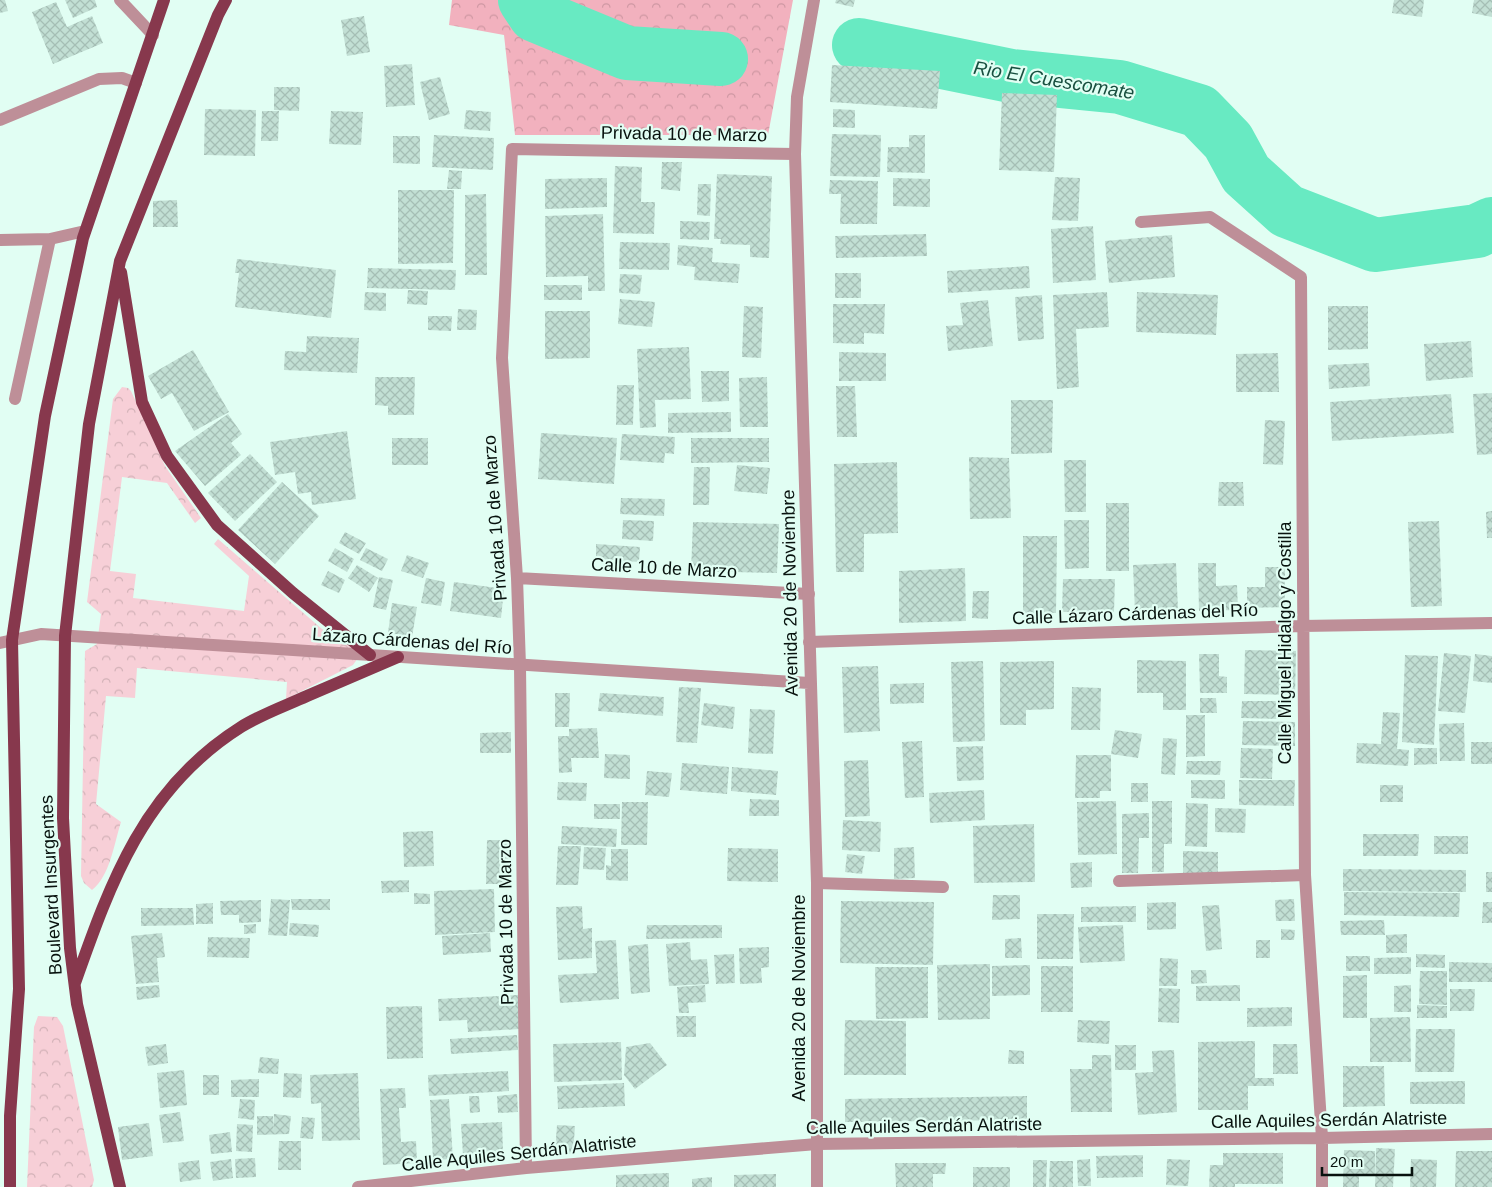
<svg xmlns="http://www.w3.org/2000/svg" width="1492" height="1187" font-family="Arial,sans-serif">
  <defs>
    <pattern id="forest-crowns" width="20" height="18" patternUnits="userSpaceOnUse" patternTransform="scale(1.25)"><rect width="20" height="18" fill="#f2b1be"/><path d="M2 6a3 3 0 1 1 6 0M12 15a3 3 0 1 1 6 0" fill="none" stroke="#ce97a2"/></pattern>
    <pattern id="park-crowns" width="20" height="18" patternUnits="userSpaceOnUse" patternTransform="scale(1.25)"><rect width="20" height="18" fill="#f7cfd7"/><path d="M2 6a3 3 0 1 1 6 0M12 15a3 3 0 1 1 6 0" fill="none" stroke="#d2b1b7"/></pattern>
    <pattern id="building-cross-hatch" width="8" height="8" patternUnits="userSpaceOnUse" patternTransform="scale(1.25)"><rect width="8" height="8" fill="#c2dfd4"/><path d="M0 0l8 8M0 8l8-8" fill="none" stroke="#a5beb5"/></pattern>
  </defs>
  <rect width="100%" height="100%" fill="#e1fef3"/>
  <!-- forest -->
  <path fill="url(#forest-crowns)" d="M452,0h341l-25,135h-253l-11,-100 -55,-10z"/>
  <!-- park -->
  <path fill="url(#park-crowns)" d="M122,387l6,1 3,3 34,75 36,52 -6,5 -28,-40 -45,-6 -12,94 26,3 -3,24 111,13 5,-35 -35,-32 4,-5 104,90 17,9 21,17 -7,10 -67,34 1,-17 -150,-14 -2,30 -29,-2 -10,108 25,18c-7,22 -11,54 -29,68l-8,-7 -3,-7 4,-225 12,-7 4,-30 -14,-12 26,-203z
    M38,1016l19,1 6,9 31,154 -2,7h-65l7,-160z"/>
  <g fill="none" stroke-linecap="round" stroke-linejoin="round">
    <!-- river -->
    <path stroke="#68eac2" stroke-width="54" d="M525,0l10,15 92,38 94,6
      M859,45l152,31 109,11 79,24 29,30 18,33 41,37 88,34 102,-14 15,-7"/>
  </g>
  <!-- building -->
  <path fill="url(#building-cross-hatch)" d="M0,0h5l3,11 -8,2z
    M65,0h30l2,7 -24,11z
    M836,0h19l-2,7 -18,-4z
    M1394,0h30l-2,17 -30,-4z
    M1474,0h18v17l-20,-4z
    M56,2l11,25 25,-11 11,27 -50,21 -21,-52z
    M364,16l6,36 -23,4 -6,-36z
    M412,64l3,41 -29,2 -2,-41z
    M832,65l108,6 -3,38 -107,-7z
    M440,77l10,37 -21,6 -9,-38z
    M274,87h26l-1,24 -25,-1z
    M1002,93l55,2 -3,77 -55,-2z
    M205,109l51,1 -1,46 -51,-1z
    M833,109l22,1v18l-22,-1z
    M466,110l25,2 -1,19 -26,-2z
    M262,111h17l-1,30h-17z
    M331,111l32,1 -2,33 -32,-1z
    M832,134l49,1 -1,42 -50,-1z
    M434,135l60,3 -1,32 -61,-3z
    M909,135h16v38l-38,-1 1,-25h21z
    M393,136h27v28l-27,-1z
    M662,162h20l-2,29 -19,-2z
    M615,166l27,1 -1,35h14l-1,32 -41,-1z
    M449,170l13,1 -1,18h-14z
    M717,174l55,2 -3,82 -19,-1v-12l-30,-1 1,-5h-7z
    M1055,177l25,1 -2,43 -26,-1z
    M607,178v29l-62,2v-30z
    M893,178l37,1v28l-37,-1z
    M830,180l48,1 -1,43h-37l1,-30h-12z
    M698,184h13l-1,32 -13,-1z
    M398,190h56l-1,73 -55,1z
    M486,194l1,81h-22v-80z
    M177,200l1,27h-25v-26z
    M603,214l2,77h-17v-15l-42,1 -1,-61z
    M680,221l30,1 -1,18 -29,-1z
    M1093,226l3,54 -43,3 -2,-54z
    M926,234l1,22 -91,2 -1,-22z
    M1172,235l3,42 -66,6 -4,-42z
    M620,242l50,1 -1,27 -50,-1z
    M678,245l35,3 -1,14 28,2 -2,19 -44,-3 1,-13 -18,-2z
    M237,259l99,11 -5,48 -96,-11 4,-34h-4z
    M1029,266l1,22 -82,5 -1,-22z
    M368,268l88,2 -1,20 -88,-2z
    M835,273h26v25h-26z
    M620,274l22,1 -2,19 -21,-1z
    M544,285h38v15h-38z
    M408,290l20,1 -1,14 -20,-1z
    M365,292l21,1v18l-22,-1z
    M1107,292l2,35 -33,2 3,58 -22,2 -4,-94z
    M1137,292l81,3 -2,40 -80,-3z
    M1042,295l2,44 -26,2 -3,-44z
    M620,299l35,3 -3,25 -34,-3z
    M988,300l5,46 -45,5 -2,-25 17,-1 -3,-22z
    M833,304h52l-1,30 -20,-1v11l-31,-1z
    M744,306l19,1 -2,51 -19,-1z
    M1328,306h40v43l-40,1z
    M458,309l19,1 -1,20h-19z
    M545,311h45v47l-45,1z
    M428,316h24l-1,15 -23,-1z
    M307,336l52,2 -2,35 -73,-3 1,-19 21,1z
    M1471,341l2,36 -47,4 -2,-37z
    M689,347l2,52 -36,1 1,27 -16,1 -3,-79z
    M193,350l36,62 -35,19 -22,-38 -11,6 -13,-23z
    M839,352l47,1v28h-47z
    M1278,353l1,39h-43v-38z
    M1369,363l1,23 -41,3 -1,-24z
    M701,371h28v30l-27,1z
    M375,377h40l-1,38h-26v-9l-13,-1z
    M767,377l1,50h-28l-1,-49z
    M617,385h17l-1,40h-17z
    M836,386h19l2,51h-20z
    M1492,393v61l-15,1 -4,-61z
    M1451,394l3,39 -122,8 -2,-39z
    M1011,400h42l-1,53 -41,1z
    M731,412v20l-63,1v-20z
    M228,414l14,20 -11,9 10,12 -36,31 -30,-35z
    M1265,420l20,1 -2,44 -20,-1z
    M347,431l9,68 -44,6 -1,-13 -13,2 -3,-22 -20,3 -5,-33z
    M541,433l76,5 -3,46 -76,-5z
    M622,434l53,3 -1,17 -9,-1 -1,10 -44,-3z
    M392,438h36v27h-36z
    M691,438h78v24l-78,1z
    M250,454l27,28 -42,39 -27,-28z
    M969,457l40,1 2,60 -41,1z
    M1064,460h22v52h-21z
    M897,462l1,71 -34,1v38h-28l-2,-108z
    M737,465l33,3 -3,26 -33,-3z
    M694,467h16l-1,38h-16z
    M282,482l37,34 -44,48 -37,-34z
    M1219,482h24l1,24h-26z
    M621,498l44,1 -1,17 -44,-2z
    M1106,503h23v68h-23z
    M1492,511v27h-5l-1,-26z
    M623,520l31,1 -1,20 -31,-2z
    M1064,520h25v48l-24,1z
    M1439,521l3,85 -31,1 -3,-85z
    M693,522l86,2 -2,49 -86,-2z
    M345,532l21,11 -7,11 -20,-11z
    M1023,536h34l-1,77h-33z
    M596,544l44,3 -1,15 -43,-3z
    M335,548l19,11 -7,13 -19,-11z
    M366,548l22,11 -6,12 -22,-11z
    M407,555l22,8 -6,15 -22,-7z
    M1176,563l2,47 -43,2 -2,-47z
    M1198,563h18v23l21,-1 1,25 -39,1z
    M357,565l21,13 -9,14 -21,-14z
    M1265,567h20v40l-38,1v-21h18z
    M965,568l1,53 -67,2v-52z
    M328,571l17,9 -6,13 -18,-8z
    M379,577l14,3 -7,30 -13,-3z
    M426,578l19,4 -4,24 -20,-3z
    M1063,579h52l-1,33h-52z
    M454,582l50,7 -3,29 -51,-7z
    M973,591h16l-1,28 -16,-1z
    M392,603l25,4 -5,30 -24,-4z
    M1245,650l51,1 -1,44 -51,-1z
    M1444,653l27,3 -6,57 -27,-2z
    M1199,654h20v22l8,1v16h-27z
    M1475,654l17,2v27l-19,-2z
    M1405,655l33,1 -4,89 -32,-3z
    M1137,660l49,1v49h-23v-17h-26z
    M983,661l2,80 -32,1 -2,-80z
    M1054,661v48l-28,1v15h-26v-63z
    M878,666l2,65 -36,2 -2,-66z
    M924,683v20l-34,1v-20z
    M679,687l22,1 -4,55 -21,-1z
    M1072,687l29,1 -1,42h-29z
    M555,693h15l-1,34h-14z
    M600,693l64,4 -1,19 -65,-5z
    M1200,698h16l1,15h-17z
    M1242,701h45l-1,18 -45,-1z
    M704,703l31,4 -2,22 -32,-4z
    M750,709l25,1 -2,44 -25,-1z
    M1383,712l17,1 -3,36 12,1 -1,16 -52,-3 1,-20 24,1z
    M1186,715h19v41l-19,1z
    M1243,721l52,1v24l-53,-1z
    M1464,723l1,38h-25l-1,-37z
    M597,728l2,30h-28l1,14 -13,1 -1,-37h11v-7z
    M1115,730l27,4 -4,24 -27,-4z
    M511,732v21h-31v-20z
    M1163,738l14,1 -2,36 -14,-1z
    M922,741l2,56 -19,1 -3,-56z
    M1471,742h21v22h-21z
    M983,746l1,34 -27,1 -1,-34z
    M1241,748l32,1 -1,30 -32,-1z
    M1414,748h23v16l-23,1z
    M605,754l25,1v24l-26,-1z
    M1076,755h35v36h-11v7h-25z
    M868,760l2,56 -25,1 -1,-56z
    M1187,761h34l-1,14 -34,-1z
    M682,763l47,4 -2,27 -47,-4z
    M732,767l46,4 -2,24 -45,-4z
    M647,771l25,2 -3,24 -24,-2z
    M1191,780h34v19l-34,-1z
    M1239,780h56l-1,26 -55,-1z
    M558,782l29,1 -1,18 -29,-1z
    M1131,783h17v19h-17z
    M1380,785h23v17h-23z
    M984,790l1,30 -55,3 -1,-30z
    M750,799l29,1v16h-30z
    M1116,801l1,53 -39,1 -1,-53z
    M1152,801h20v43h-8v28h-12z
    M622,802h26l-1,43h-26z
    M1186,803l22,1 -1,43 -22,-1z
    M594,804h26v15h-26z
    M1215,808l31,1 -1,24 -30,-1z
    M1149,813v25h-10l-1,35h-16v-59z
    M843,820l38,2 -1,30 -38,-2z
    M1034,824l1,58 -61,1 -1,-57z
    M562,826l55,3 -1,18 -55,-3z
    M433,831l1,35 -30,1 -1,-35z
    M1363,834h56l-1,22h-55z
    M1434,836h34v18h-34z
    M487,840h23l-1,44h-23z
    M558,846h23l-3,39h-22z
    M584,847l22,1 -2,22 -21,-1z
    M914,847l1,31 -21,1v-31z
    M728,848l50,1v33l-51,-1z
    M611,849h17v32l-22,-1v-15l5,1z
    M1183,851l35,1v25l-35,-1z
    M847,854l18,2 -3,18 -17,-2z
    M1092,862v25l-21,1 -1,-25z
    M1343,869l123,1v22l-123,-1z
    M1486,872h6v20h-6z
    M409,880v12l-27,1 -1,-12z
    M494,889l1,43 -60,3 -1,-44z
    M1344,892l116,1 -1,24 -115,-2z
    M414,893l16,1v10h-16z
    M993,895h27v24l-28,1z
    M271,899l19,1 -3,36 -19,-1z
    M291,899h39v11h-38z
    M1294,899l1,22h-19l-1,-21z
    M261,900v22l-22,1v-8h-18l-1,-14z
    M841,901l93,1 -1,63 -93,-2z
    M1176,902v27l-29,1v-27z
    M1483,902h9v21h-10z
    M213,903v21h-17v-20z
    M1219,905l3,44 -16,2 -4,-45z
    M582,906l1,23 9,-1v30l-34,2 -2,-53z
    M1136,906v16h-55v-15z
    M141,908h52l1,17 -53,1z
    M1037,914h37l-1,45h-36z
    M1384,920l1,15h-44l-1,-14z
    M290,923l29,2 -1,12 -29,-2z
    M256,924v9l-12,1v-9z
    M647,925h75v13l-76,1z
    M1123,925l2,36 -45,2 -2,-36z
    M1281,929l14,1 -1,10h-13z
    M162,933l3,24 -8,1 2,24 -23,2 -5,-48z
    M490,933l1,19 -48,3 -1,-19z
    M1407,934v19h-21v-18z
    M208,937l42,1 -1,20 -42,-1z
    M1021,938l1,20h-17v-19z
    M616,940l3,59 -59,4 -2,-28 39,-2 -2,-32z
    M1256,940h14v18h-14z
    M690,942l1,18 16,-1 2,25 -40,2 -3,-42z
    M648,944l2,48 -19,2 -3,-48z
    M769,947v20l-8,1 1,15 -22,1 -1,-36z
    M734,954l1,29 -19,1 -2,-29z
    M1416,954l29,1v13l-29,-1z
    M1346,956h24v15h-24z
    M1411,957v17h-37v-16z
    M1160,958l18,1 -1,27h-18z
    M1449,962l43,1v19h-43z
    M990,964v55l-52,1 -1,-55z
    M1030,965v30l-38,1v-30z
    M1041,966h32v46h-32z
    M875,967h53v51l-52,1z
    M1191,970h15l1,13 -16,1z
    M1420,971h27v34l-28,-1z
    M1367,975v43h-24v-42z
    M159,985l1,12 -23,3 -1,-13z
    M705,985l1,17 -18,1 1,10h-10l-2,-26z
    M1240,985v16h-44v-15z
    M1411,985v27h-17v-26z
    M1159,988l21,1 -1,34 -21,-1z
    M1450,989h25l-1,22h-24z
    M518,995l2,34 -52,3 -1,-12 -28,1 -1,-22z
    M1417,1005l30,1v12h-30z
    M422,1006l1,52 -36,1 -1,-52z
    M1292,1007v19l-45,1v-19z
    M676,1016h20v21h-19z
    M1410,1017l1,45h-41v-44z
    M845,1020l61,1v54h-62z
    M1078,1020l32,1 -1,23 -32,-2z
    M1416,1029h39l-1,43h-39z
    M517,1035l1,15 -67,4 -1,-15z
    M1255,1041v37h19v8h-26v24h-50v-68z
    M621,1042l1,38 -68,2 -1,-38z
    M650,1043l17,22 -32,24 -11,-14 2,-28z
    M166,1044l2,19 -20,3 -3,-19z
    M1273,1044h24l1,30h-25z
    M1115,1045h21v25h-21z
    M1009,1050l15,1v13h-16z
    M1174,1050l3,62 -39,3 -3,-42 18,-1 -1,-21z
    M1092,1055h19l1,57h-41l-1,-43h22z
    M260,1057l19,2 -1,15 -20,-1z
    M1343,1066h41l1,40 -42,1z
    M184,1070l3,35 -27,3 -3,-35z
    M508,1071l1,20 -80,5 -1,-21z
    M284,1073l18,1 -1,24 -18,-1z
    M358,1073l2,67 -38,1 -1,-38 -10,1 -1,-29z
    M203,1075h16v20h-16z
    M259,1079v18h-28v-17z
    M1465,1081v23h-55v-22z
    M624,1083l1,23 -67,3 -1,-23z
    M405,1088l1,20h-7l2,34 15,-1 1,22 -34,2 -3,-76z
    M517,1094l1,18 -20,1 -1,-17z
    M469,1096h10l1,16 -10,1z
    M1027,1096v24l-182,2v-23z
    M240,1099l15,1 -1,20 -16,-2z
    M449,1099l4,60 -20,1 -3,-60z
    M180,1112l4,29 -21,2 -4,-28z
    M274,1114l17,2 -2,18 -32,1v-19h16v15z
    M302,1117l13,1 -2,21 -13,-1z
    M502,1122l1,30 -40,3 -2,-31z
    M149,1123l4,33 -31,4 -4,-33z
    M237,1124l16,1 -1,27 -16,-1z
    M557,1125l18,1 -2,28 -18,-1z
    M230,1132l2,20 -21,2 -2,-19z
    M279,1141h22v29h-23z
    M1376,1148l19,1 -2,38h-18z
    M1344,1150l31,1v23h-16v13h-16z
    M1456,1151h36v36h-37z
    M1223,1153h60v31h-48v3h-26l1,-22h13z
    M1143,1155v22l-46,1 -1,-22z
    M255,1158l1,19 -20,1 -1,-19z
    M231,1159l2,19 -20,3 -3,-19z
    M1090,1159l1,27h-13l-1,-26z
    M1167,1159l23,1 -2,26 -22,-1z
    M1411,1159l26,1 -1,27h-26z
    M199,1160l2,19 -21,3 -2,-19z
    M1033,1160h14l-1,27h-13z
    M1050,1161h23v26h-24z
    M895,1163h51l-1,11h-12v13h-37z
    M973,1167h37v20h-37z
    M669,1173v14h-53v-12z
    M776,1174v13h-42v-12z
    M712,1177v10h-20v-8z"/>
  <g fill="none" stroke-linecap="round" stroke-linejoin="round">
    <!-- service -->
    <path stroke="#be8f98" stroke-width="12" d="M0,240l50,-1
      M15,399l35,-160 35,-8"/>
    <!-- pedestrian -->
    <path stroke="#be8f98" stroke-width="12" d="M120,0l33,35"/>
    <!-- minor -->
    <path stroke="#be8f98" stroke-width="12" d="M0,120l99,-41 23,-1 14,5
      M1141,222l69,-5 91,60 4,598 17,263v49
      M517,578l292,16
      M809,642l493,-16 190,-3
      M1119,881l186,-6
      M817,883l126,4
      M526,1168l-6,-502 -3,-88 -15,-220 10,-209 283,5
      M358,1187l168,-19 291,-24 505,-6 170,-4"/>
    <!-- tertiary -->
    <path stroke="#be8f98" stroke-width="12" d="M814,0l-17,97 -2,57 22,729v304
      M0,643l41,-9 768,49"/>
    <!-- primary -->
    <path stroke="#87384d" stroke-width="12" d="M121,272l21,130 25,54 50,69 76,68 77,62
      M75,983c36,-102 69,-195 166,-256 21,-13 44,-21 66,-31 30,-13 60,-26 91,-39
      M10,1187v-71l9,-127 -7,-349 33,-224 38,-178 81,-238
      M120,1187l-43,-183 -7,-56 -7,-130 2,-182 24,-212 31,-163 98,-246 8,-15"/>
  </g>
  <g text-anchor="middle" dominant-baseline="central" stroke-width="4.5" stroke-linejoin="round" paint-order="stroke">
    <!-- street labels -->
    <g font-size="18" fill="#08120e" stroke="#e1fef3">
      <text transform="translate(684 134) rotate(1)">Privada 10 de Marzo</text>
      <text transform="translate(495 518) rotate(-94)">Privada 10 de Marzo</text>
      <text transform="translate(664 568) rotate(3)">Calle 10 de Marzo</text>
      <text transform="translate(790 593) rotate(-91)">Avenida 20 de Noviembre</text>
      <text transform="translate(1135 614) rotate(-2)">Calle Lázaro Cárdenas del Río</text>
      <text transform="translate(412 641) rotate(4)">Lázaro Cárdenas del Río</text>
      <text transform="translate(1285 643) rotate(-90)">Calle Miguel Hidalgo y Costilla</text>
      <text transform="translate(51 885) rotate(-93)">Boulevard Insurgentes</text>
      <text transform="translate(506 922) rotate(-91)">Privada 10 de Marzo</text>
      <text transform="translate(799 998) rotate(-90)">Avenida 20 de Noviembre</text>
      <text transform="translate(1329 1120) rotate(-1)">Calle Aquiles Serdán Alatriste</text>
      <text transform="translate(924 1126) rotate(-1)">Calle Aquiles Serdán Alatriste</text>
      <text transform="translate(519 1153) rotate(-6)">Calle Aquiles Serdán Alatriste</text>
    </g>
    <!-- water labels -->
    <g font-size="19" font-style="italic" fill="#184f3f" stroke="#e1fef3">
      <text transform="translate(1054 80) rotate(9)">Rio El Cuescomate</text>
    </g>
  </g>
  <!-- scale -->
  <path d="M1322 1167v8h90v-8" fill="none" stroke="#08120e" stroke-width="2.5"/>
  <text x="1330" y="1167" font-size="15" fill="#08120e" stroke="#e1fef3" stroke-width="4" paint-order="stroke">20 m</text>
</svg>
